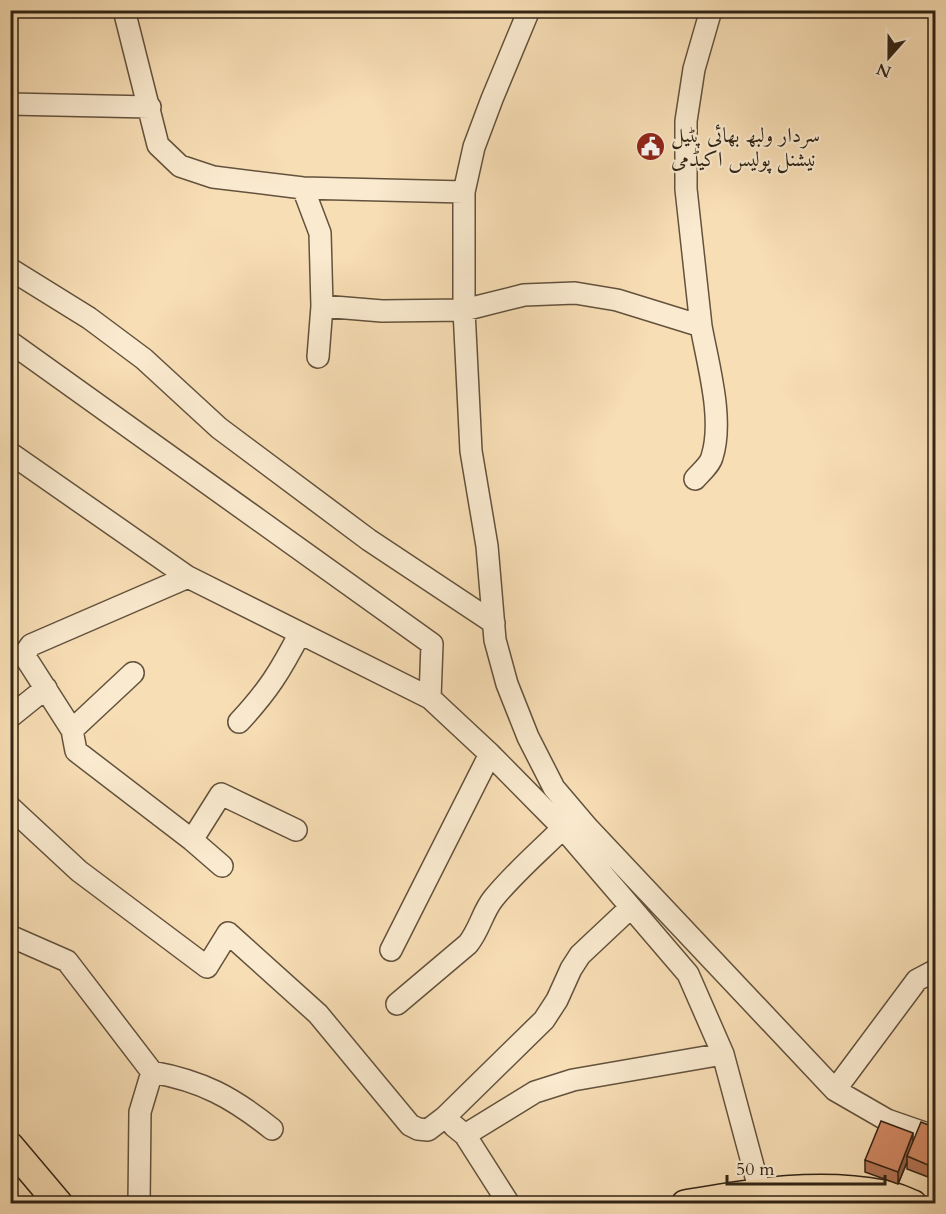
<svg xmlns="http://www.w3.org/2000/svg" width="946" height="1214" font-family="Cardo,Amiri,serif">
  <rect width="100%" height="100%" fill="#f8deb5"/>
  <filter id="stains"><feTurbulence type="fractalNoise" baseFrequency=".00333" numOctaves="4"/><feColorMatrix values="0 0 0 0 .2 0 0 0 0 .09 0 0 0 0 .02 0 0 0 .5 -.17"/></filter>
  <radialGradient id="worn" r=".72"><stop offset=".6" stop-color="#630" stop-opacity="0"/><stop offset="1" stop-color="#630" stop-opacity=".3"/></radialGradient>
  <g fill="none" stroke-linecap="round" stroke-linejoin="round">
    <defs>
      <path id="minor" d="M124,10l34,135 22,21 33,11 90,11 161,4
        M529,10l-37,89 -18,48 -10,45v118l7,141 16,95 8,94 12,44 21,53 26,51 34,40 247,262 52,30 49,17
        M10,104l140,3
        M303,188l17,45 2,73 -4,51
        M10,269l79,49 55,41 75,69 150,112 125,83
        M322,306l60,5 82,-1 60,-15 51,-2 42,7 84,26c7,39 23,93 11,131 -2,8 -12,16 -17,22
        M701,326l-15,-137v-68l8,-52 17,-59
        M10,342l422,302 -2,54 60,56 73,74 125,146 35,80 37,138
        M10,453l178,124
        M10,717l36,-29
        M239,722c29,-31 42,-52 61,-89
        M72,730l61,-57
        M10,807l69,64 128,96 21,-34 90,81 92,111 8,4 10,1 17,-13 99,-97 13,-20 14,-31 9,-14 50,-47
        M192,840l-116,-89 -4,-21 -48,-75 7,-10 157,-68 242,121
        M222,866l-30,-26 29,-46 75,36
        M10,936l57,25 85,111 -12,40 -1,92
        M391,950l99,-196
        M397,1004l71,-60c12,-15 14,-31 25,-45 21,-26 47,-48 70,-71
        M152,1072c50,9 80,25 120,57
        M835,1090l82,-110 19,-10
        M454,1126l11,9 44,69
        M465,1135l70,-43 38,-12 150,-26"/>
      <path id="major" d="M10,1146l49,58
        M685,1204c65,-11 132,-23 198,-10 10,1 20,6 30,10"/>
    </defs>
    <!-- minor casing -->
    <use href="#minor" stroke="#63523d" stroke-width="24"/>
    <!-- major casing -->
    <use href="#major" stroke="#312415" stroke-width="30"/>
    <!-- minor -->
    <use href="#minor" stroke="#faeacf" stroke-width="21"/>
    <!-- major -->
    <use href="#major" stroke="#f8deb5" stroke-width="27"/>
  </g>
  <!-- wall -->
  <path fill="#b57656" stroke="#312415" stroke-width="1.5" d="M936,1128v30l-8,19 -21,-8v-7l-9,22 -33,-12v-12l48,-19z"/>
  <!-- shaded-wall -->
  <path fill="#936046" stroke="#312415" stroke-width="1.5" d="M913,1133v13l-6,10v6l-9,22v-12z
    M936,1145v13l-8,19v-12z"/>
  <!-- building -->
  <path fill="#d28964" stroke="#312415" stroke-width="1.5" d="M881,1121l32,12 -15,39 -33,-12z
    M921,1122l15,6v17l-8,20 -21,-9z"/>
  <!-- icons -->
  <defs>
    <symbol id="civic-disc" viewBox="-11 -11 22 22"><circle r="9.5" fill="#8f2418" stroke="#faeacf"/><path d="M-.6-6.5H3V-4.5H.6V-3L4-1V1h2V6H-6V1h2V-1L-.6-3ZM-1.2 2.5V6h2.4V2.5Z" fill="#fff"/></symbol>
  </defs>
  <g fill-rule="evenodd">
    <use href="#civic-disc" x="634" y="130" width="33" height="33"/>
  </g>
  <g text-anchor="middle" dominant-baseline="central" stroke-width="4.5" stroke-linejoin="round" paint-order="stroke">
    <!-- poi labels -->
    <g font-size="21" fill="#312415" stroke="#faeacf" text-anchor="start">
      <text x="671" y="135">سردار ولبھ بھائی پٹیل<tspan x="671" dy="24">نیشنل پولیس اکیڈمی</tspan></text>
    </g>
  </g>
  <!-- margin -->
  <rect width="946" height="1214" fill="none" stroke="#f8deb5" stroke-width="36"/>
  <rect x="12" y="12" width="922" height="1190" fill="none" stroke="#312415" stroke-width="3"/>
  <rect x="18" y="18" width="910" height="1178" fill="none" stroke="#312415" stroke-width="1.5"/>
  <!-- north arrow -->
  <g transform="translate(889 57) rotate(201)" stroke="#faeacf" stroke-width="4.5" paint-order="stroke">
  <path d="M0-4.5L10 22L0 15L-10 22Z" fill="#312415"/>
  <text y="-9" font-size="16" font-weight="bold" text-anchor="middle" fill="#312415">N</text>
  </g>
  <!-- scale -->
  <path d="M727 1175v9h158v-9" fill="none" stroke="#312415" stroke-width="3"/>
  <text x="736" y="1175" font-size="18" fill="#312415" stroke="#faeacf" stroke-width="4.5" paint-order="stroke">50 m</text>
  <rect width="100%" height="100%" filter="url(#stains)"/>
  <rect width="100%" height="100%" fill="url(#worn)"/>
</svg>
